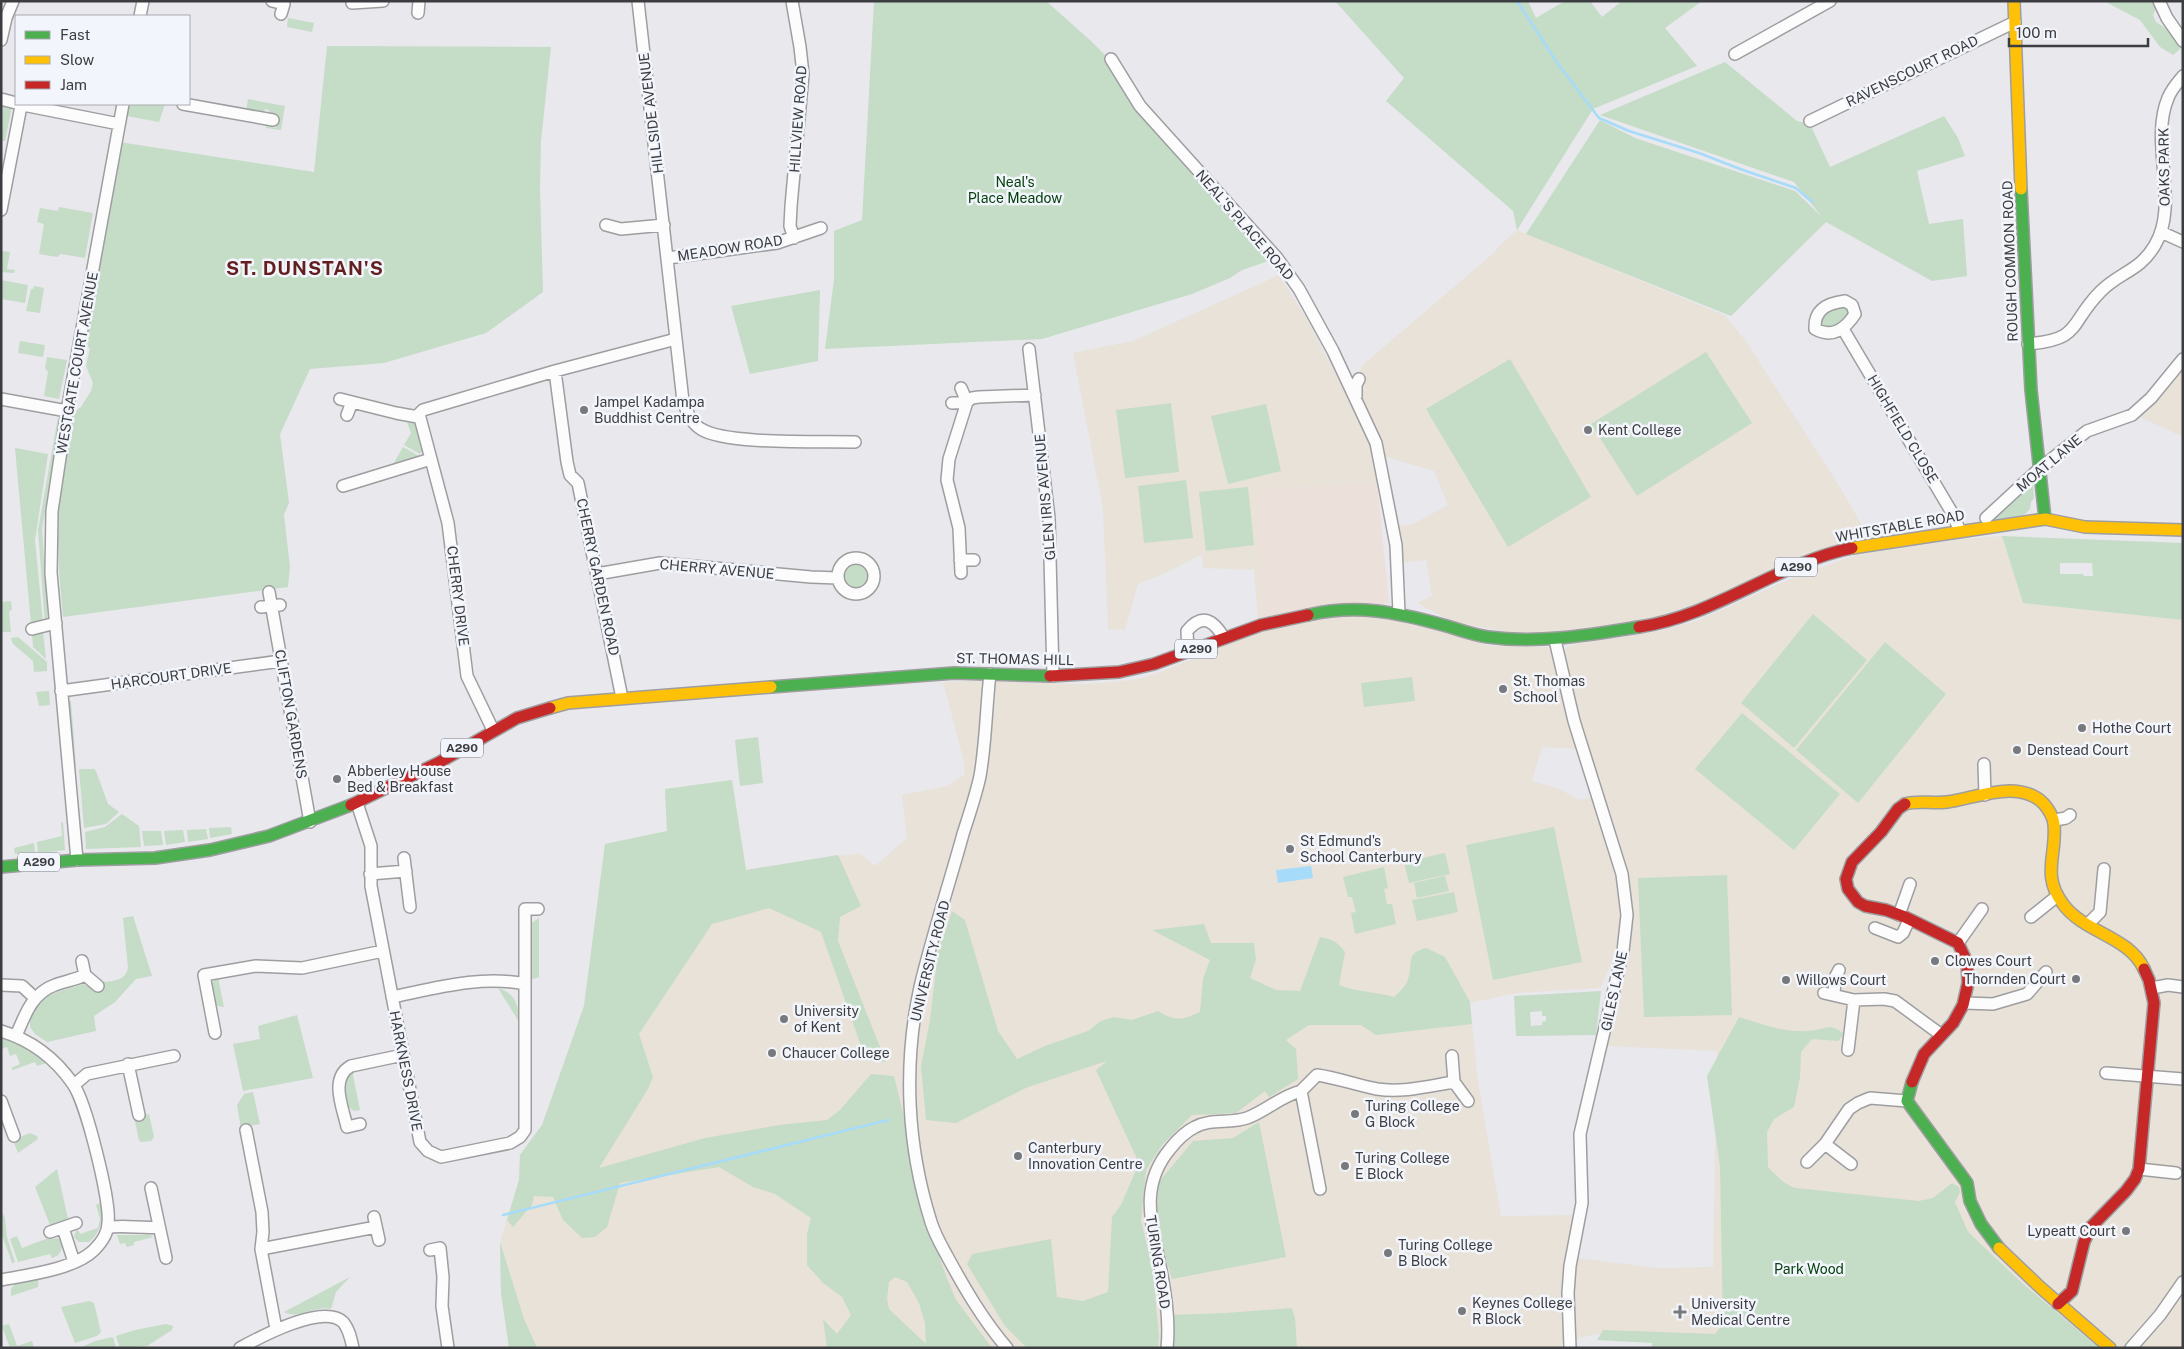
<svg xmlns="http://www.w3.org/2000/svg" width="2184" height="1349" font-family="'Public Sans',sans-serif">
  <rect width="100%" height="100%" fill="#e8e8ed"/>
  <!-- industrial -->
  <path fill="#ebe0da" d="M1377,484l12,119 -125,14 -9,-129z"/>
  <!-- education -->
  <path fill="#e8e2d9" d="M1517,230l207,85 21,25 90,139 35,60 -161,60 -56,19 -100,15h-39l-61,-11 -36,-19 15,-7 -6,-36 -26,3 -4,-37 17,-2 35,-19 -14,-34 -51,-15 -26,-58 -3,-20 11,-15 132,-113v-2z
    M1279,275l29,46 61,119 8,44 -121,4 8,129 -6,2 -4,-49 -51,-2 -1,-14 -36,19 -28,11 -13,46 -17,-1 -5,-120 -30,-156 60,-12z
    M2182,370h1v67l-45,-21z
    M2002,536l21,67 160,17v728h-522l-11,-10 -54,-4 -23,6 2,-66 2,-16 81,10 55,-1 4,-216 -110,-5 21,-86 4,-26 -1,-47 -55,-179 -11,-47v-9l2,-5 9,-3 84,-13 36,-10 119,-53 8,-1 32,-12 109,-16z
    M1330,615l42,1 83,18 33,12 64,1 24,102 -34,-2 -10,34 25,7 23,12 12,-2 23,77 5,24 1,30 -9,32 -11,27 -84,5 -47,10 8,79 23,134 76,-1 -15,64v69h-1053l-8,-55 -1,-51 19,-62 1,-25 22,-30 42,-119 21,-162 62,-13 -2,-42 67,-9 14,90 113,-17 16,13 32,-28 -5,-43 46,-9 17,-12 -2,-16 -20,-76 27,-1 115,3 48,-4 20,-5 113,-46z"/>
  <!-- green -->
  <path fill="#c5dcc7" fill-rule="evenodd" d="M874,1h172l45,40 25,25 10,19 151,173 -35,12 -12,8 -38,16 -150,45 -217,10 9,-69v-49l28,-11z
    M1335,1h193l8,17 29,-17h25l12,16 20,-16h80l-37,27 32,38 -104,43 -76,121 -4,-19 -127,-110 18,-23z
    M2104,1h46l7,6 -4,8 3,7 17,11 8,15 -8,7 -13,-8 -20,-27z
    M288,18l26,5 -2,9 -25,-5z
    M327,46l224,1 -10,94 -1,47 3,104 -57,41 -102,30 -74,6 -30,65 9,69 -5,12 6,52 -2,20 -225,30 -4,-46 -2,-60 17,-99 7,-5 10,-16 2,-8 -7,-17 4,-18 -7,-2 36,-204 195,30z
    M1725,62l72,59 13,3 20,43 114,-51 14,22 7,18 -48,15 12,53 34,-5 4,57 -35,5 -106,-59 -95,94 -205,-82 74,-114 35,18 160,53 27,26 -28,-35 -194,-67z
    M248,99l37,7 -4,24 -15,-2v-2l10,2 2,-9 -9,-5v-4l-4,-1 -2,5 -17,-2z
    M1,103l11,3 -7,35h-4z
    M129,104h36l-6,18 -32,-6z
    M59,207l34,6 -8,45 -24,-4 -4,3 -18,-3 5,-30 -7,-2 3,-14 18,3z
    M2,251l8,1 -3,17 8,1 -1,3 -13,-1z
    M1,280l27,5 -3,18 -24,-4z
    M34,286l10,2 -4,25 -14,-2 5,-22h2z
    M820,290l-2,71 -68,13 -19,-68z
    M1842,303l10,8c-8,12 -17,17 -32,17 -1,-16 10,-18 22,-25z
    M20,341l25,4 -2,12 -25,-4z
    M1706,352l46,71 -115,73 -46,-72z
    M47,357l20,3 -8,39 -15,-3 4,-24 -3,-4z
    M1510,359l81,138 -83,50 -82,-138z
    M1171,403l8,69 -54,6 -9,-68z
    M1266,404l15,67 -53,13 -17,-68z
    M58,417l2,8 -18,104 6,90 -3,5 -7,-94z
    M414,420l9,30 -3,4 -16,-9 7,-12 -4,-11z
    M403,447l16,9 -2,4 -26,8z
    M15,448l33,6 -13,86 8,83 -12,1z
    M1186,480l7,58 -49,5 -6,-57z
    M2030,483l3,1 1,14 -3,4 -1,7 -6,6 -36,6z
    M1248,487l6,58 -48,6 -7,-59z
    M2002,536l181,7v77l-160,-17zM2060,563h32l1,13h-9l-1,-2h-23z
    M844 576a14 14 0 1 1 28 0a14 14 0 1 1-28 0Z
    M11,601l1,8 -3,3 2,20h-10v-30z
    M1813,614l54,46 -73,88 -53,-45z
    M43,632l3,27 -13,-12 -1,-14z
    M18,637l29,25v9l-13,1 -1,-11 -20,-17 -2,-6z
    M1885,642l61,52 -88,109 -62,-53z
    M1412,677l3,24 -51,6 -3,-24z
    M49,691l1,14 -11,1 -3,-14z
    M67,701h4l5,65h-4z
    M1742,713l98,81 -46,56 -99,-81z
    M758,737l5,46 -23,3 -5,-46z
    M79,769h15l2,2 12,33 11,8 -13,12 -22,4z
    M732,780l14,90 92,-15 23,51 -21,11 -2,24 48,121 -20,-2 -45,-128 -52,-24 -57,16 -73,110 14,43 -5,12 -49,79 106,-30 74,-13 48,-5 13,-10 31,-36 23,2 40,165 12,35 10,24 36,48h-165l-4,-29 14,15 14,-19 -9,-18 -19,-14 -16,-18v-31l4,-16 -36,-24 -22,-7 -34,-20 -99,16 -13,44 -12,10 -13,1 -19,-18 -10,-23 -19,-1 -2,9 -19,22 -6,-7 12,-40 1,-25 22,-30 42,-119 21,-162 62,-13 -2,-42zM895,1277l12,5 12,21 6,20 1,21 -37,-35 -2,-10 2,-17z
    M122,814l17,12 2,21 -55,2 -1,-17 20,-5z
    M61,822h2l2,28 -27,3 -1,-11 25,-6z
    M231,827l1,7 -22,4 -1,-10z
    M1554,827l28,135 -89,18 -27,-135z
    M206,829l2,10 -20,3 -1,-12z
    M183,830l2,12 -19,3 -2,-14z
    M142,831h19l2,14 -19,1z
    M34,843l1,10 -20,1 -1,-6z
    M1445,853l5,21 -41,9 -5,-21z
    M1384,867l4,21 -4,1 3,15h5l4,20 -41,10 -4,-21 5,-1 -4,-15h-4l-5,-20z
    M1727,875l5,140 -88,2 -6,-139z
    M1445,876l4,15 -32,7 -3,-15z
    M1454,892l4,20 -41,9 -5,-21z
    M952,911l13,9 33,111 19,28 28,-13 43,-15 13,-10 13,-4 18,3 26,-9c18,11 24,9 42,1l3,-33 7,-19 -58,-30 52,-6 7,19h43l2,16 -6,19 26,12 24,1 20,-54c12,2 18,5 25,15l-6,33c18,7 37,7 55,12 5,-5 11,-10 13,-15 8,-18 -4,-28 19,-34l19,9 25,45 2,22 -96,11 -15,-10h-52l-23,15 10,9 2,30 -29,18 -4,-6 -29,22 -44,2 -30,30 -16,25 -5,50 12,52 6,64 -1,12h-131l-22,-22 -38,-62 5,-10 79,-15 6,58 26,4 25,-9 4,-75 9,-12 18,-42 -43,-93 11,-9 -79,26 -72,36 -30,-3 -5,-54 9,-46 8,-68z
    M133,916l19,60 -16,3 -21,23 -21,14 2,15 -49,11 -12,-8 -5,-7c-1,-32 30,-35 53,-43l13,6 5,-3 1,-5c12,-1 23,-1 26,-14l-5,-50z
    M539,918v59l-9,3 -1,-55z
    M218,977l6,30 -6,-1 -4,-3 -3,-19z
    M498,988c17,5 21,17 21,34z
    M1601,991l-5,44 -80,1 -2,-40zM1542,1011v5h4v5l-4,1v3l-11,1 -1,-14z
    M297,1015l16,63 -70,13 -10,-47 27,-5 -2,-13z
    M1739,1017c23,7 44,16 69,14 16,0 20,-10 36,3l-6,7 -26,-2 -11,13 -1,25 -6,30 -20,12 -7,13 1,35c9,9 15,17 28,21l123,13 14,-3 19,-15 7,4 1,5 -5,10 13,30 55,52 76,64h-447v-5l-55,-3 6,-10 112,4 8,-10 -3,-158 -13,-90z
    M1,1036l20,7 28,19 -12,4 -2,-4 -22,8 -2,-2 9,-4 -4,-10 -6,2 -3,-9 -6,2z
    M352,1070l8,40 -6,1 -7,-5 -4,-23z
    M253,1092l7,32 -19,4 -4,-23 7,-11z
    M149,1114l5,23 -3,4 -10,1 -2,-2 -5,-23z
    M1259,1122l27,135 -114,22 -15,-49 1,-47 35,-42 40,-3z
    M30,1133l7,3 1,3 -20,14 -5,-13z
    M57,1169l11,50 -18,6 -15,-38z
    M102,1202c1,15 0,30 -13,40h-10l-5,-5 2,-6 2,-1 2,4 18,-6 2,-9 -4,-14z
    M1,1211l4,7 2,19 8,25 -3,1 -11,-31z
    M117,1235h33l3,2 -19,5v3l-7,2 -2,-4 -5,1z
    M17,1236l5,12 29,-11 1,2 6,-1 3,3c2,8 0,14 -9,17l-2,-4 -32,8 -8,-23z
    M500,1242l24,77 13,29h-28l-8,-55z
    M39,1276l-1,11 -27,9v-7l5,-6z
    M350,1277l-14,15 -5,17c-16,-4 -33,11 -47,3z
    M89,1301l5,2 7,29 -4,4 -22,7 -14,-36z
    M1292,1308l3,10 2,30h-127l-1,-33 57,-2z
    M9,1324l8,22 15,-5 2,7h-24l-8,-22z
    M166,1324l7,2 -1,4 -25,16 -27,2 -4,-12 19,-6z
    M113,1337l3,11h-36l15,-7z"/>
  <!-- water -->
  <path fill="#a6dbfa" d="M1311,866l2,12 -35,5 -2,-13z"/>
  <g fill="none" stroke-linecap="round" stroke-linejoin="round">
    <!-- stream -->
    <path stroke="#a6dbfa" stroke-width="2.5" d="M1517,1l41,63 41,54 30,13 70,22 41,16 56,19 16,14
      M503,1215l385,-95"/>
    <defs>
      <path id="street" d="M272,1l12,3 -3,10
        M638,1l45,400c4,11 8,22 18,28 25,16 121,12 154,13
        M792,1l8,46 3,27 -12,132 -1,20 4,12
        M2159,1l8,17 16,23
        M352,3l31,-2
        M418,13l1,-12
        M140,16l3,-15
        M1,40l5,-22 7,-17
        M1735,54l95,-53
        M1111,59l29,47 137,152 22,31 34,62 43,92 20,102 3,68
        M1,99l15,4
        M18,104l3,2h7l91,18
        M183,104l90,16
        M1810,121l205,-99
        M1,210l20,-104
        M606,225l15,4 43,-4
        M2161,232l22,10
        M668,258l109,-15 44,-15
        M1845,301l7,4 3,9c-9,14 -22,25 -40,15 -1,-20 13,-26 30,-28z
        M1843,329l108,182 9,20
        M2028,344c55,-5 40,-20 73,-53 19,-19 39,-20 54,-46 25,-42 -6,-102 13,-147 3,-8 9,-15 15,-22
        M1029,349l20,169 4,158
        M555,371l12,91 3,13 8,8 44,215
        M1356,396v-11l3,-6
        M1,399l66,12
        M340,399l56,14 22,4
        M952,403l15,-1 -6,-14
        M347,415l5,-13
        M343,486l88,-27
        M1986,518l52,-48 49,-39 45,-16 19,-17 32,-39
        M838 576a18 18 0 1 1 36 0a18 18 0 1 1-36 0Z
        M960,560h14
        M961,573l-2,-45 -12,-48 2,-21 18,-57 5,-4 7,-1 56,-2
        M597,574l63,-11 151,14 27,1
        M269,592l41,230
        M261,607l19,-2
        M32,629l24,-6
        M1555,640l19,81 48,153 5,41 -4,36 -43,183 2,69 -12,63 -2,27 2,55
        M1188,652l-1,-21c16,-19 27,-10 37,7
        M990,674c-4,34 -4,68 -10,102 -4,19 -11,39 -17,58 -14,51 -31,102 -43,153 -17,78 -13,159 11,235 4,13 10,23 16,34 18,33 36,64 60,92
        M61,691l220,-30
        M493,730l-26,-54 -19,-153 -29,-109 4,-4 132,-39 121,-32
        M1984,764l1,31
        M357,803l14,43v40l49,256 8,9 13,6 69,-14 10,-6 5,-7v-221h13
        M2055,820l11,-2 4,-3
        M404,858l6,49
        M77,860l-26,-287 1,-62 15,-100 56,-307
        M370,874l36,-3
        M1899,915l11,-31
        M2031,917l25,-20
        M2088,924l12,-12 4,-43
        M1875,928l23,9 5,-4 6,-13
        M1958,943l24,-34
        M82,961l3,14 13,11
        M1,985l21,1 13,12
        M2152,988l16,-3 15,2
        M1824,993l30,7 30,-1 11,2 45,33
        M1834,995l1,-17 4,-8
        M392,997c44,-9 89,-22 133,-13
        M1965,1003l28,1 34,-10 19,-22
        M1,1031c30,9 54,27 72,53 13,18 38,118 35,139 0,10 -7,20 -14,27 -19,19 -66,25 -93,30
        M215,1033l-11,-58 52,-9 46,2 81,-17
        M16,1036c9,-21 16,-43 39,-51 10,-4 20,-5 30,-10
        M1848,1050l6,-50
        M128,1064l11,51
        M2106,1073l77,6
        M1454,1082l14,19
        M74,1085l13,-11 87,-18
        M1,1101l13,35
        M360,1124l-13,3c-4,-19 -18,-49 4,-61l52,-11
        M246,1130l16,82 1,20 -2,17 15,80
        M1825,1144l26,20
        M1807,1162l18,-18 24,-35 9,-6 12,-5 37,3
        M2139,1169l37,4
        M151,1188l15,70
        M1320,1189l-19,-98 16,-16c21,3 39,10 60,14 25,4 52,-3 77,-7l-2,-26
        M374,1217l5,23
        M63,1228l11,34
        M108,1228c9,-4 37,1 51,-1
        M50,1232l26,-9
        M261,1249l115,-22
        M430,1250l10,-2 3,29 -1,29 6,42
        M240,1348c20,-11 83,-45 103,-26 6,7 8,17 10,26
        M1167,1348c3,-28 -2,-60 -8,-87 -8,-41 -19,-76 11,-112 7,-9 15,-17 25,-22 17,-9 35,-3 52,-9 19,-7 34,-22 54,-27
        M2131,1348l29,-33 23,-33"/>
      <path id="fast" d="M2021,189l10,201 14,129
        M1308,615c49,-11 88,-3 135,10 15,4 30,10 45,12 51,7 101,-2 151,-10
        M771,687l183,-14 96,3
        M1,867l76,-7 78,-2 55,-8 59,-14 82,-31
        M1912,1082l-5,19 60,82 3,18 11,23 18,24"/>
      <path id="slow" d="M2014,1l7,188
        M1852,548l193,-29 40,8 98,3
        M550,708l18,-5 203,-16
        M1905,804c13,-4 28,0 42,-2 30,-4 72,-24 97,2 5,6 9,12 10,20 3,31 -13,51 9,80 21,29 66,32 81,65
        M1999,1248l42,40 69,60"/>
      <path id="jam" d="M1639,627c76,-11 139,-64 213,-79
        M1050,676l69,-4 35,-8 107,-39 47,-10
        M1905,804l-7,5 -17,23 -29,30 -6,17 2,10 10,13 7,4 21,4 19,7 53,26 9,19 1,21 -5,22 -10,18 -29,31 -12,28
        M351,805l87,-42 79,-45 33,-10
        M2058,1304l14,-13 12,-49 7,-15 35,-36 9,-12 4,-10 15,-166 -5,-23 -5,-11"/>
    </defs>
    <!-- street casing -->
    <use href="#street" stroke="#9e9ea1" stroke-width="14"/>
    <!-- fast casing -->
    <use href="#fast" stroke="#9e9ea1" stroke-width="14"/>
    <!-- slow casing -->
    <use href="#slow" stroke="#9e9ea1" stroke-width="14"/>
    <!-- jam casing -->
    <use href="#jam" stroke="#9e9ea1" stroke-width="14"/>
    <!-- street -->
    <use href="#street" stroke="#fcfcfc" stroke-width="11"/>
    <!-- fast -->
    <use href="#fast" stroke="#4caf50" stroke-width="11"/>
    <!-- slow -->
    <use href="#slow" stroke="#ffc107" stroke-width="11"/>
    <!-- jam -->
    <use href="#jam" stroke="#c62828" stroke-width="11"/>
  </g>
  <!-- markers -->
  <g fill="#78797d" stroke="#f3f5fc" stroke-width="2">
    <circle cx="584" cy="410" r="5"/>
    <circle cx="1588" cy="430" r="5"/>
    <circle cx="1503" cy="689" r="5"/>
    <circle cx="2082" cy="728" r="5"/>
    <circle cx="2017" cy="750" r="5"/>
    <circle cx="337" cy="779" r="5"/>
    <circle cx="1290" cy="849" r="5"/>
    <circle cx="1935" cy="961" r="5"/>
    <circle cx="2076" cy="979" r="5"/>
    <circle cx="1786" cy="980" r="5"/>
    <circle cx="784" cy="1019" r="5"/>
    <circle cx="772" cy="1053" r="5"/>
    <circle cx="1355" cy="1114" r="5"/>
    <circle cx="1018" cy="1156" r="5"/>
    <circle cx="1345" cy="1166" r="5"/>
    <circle cx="2126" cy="1231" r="5"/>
    <circle cx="1388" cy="1253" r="5"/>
    <circle cx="1462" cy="1311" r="5"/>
    <path d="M1677.5 1304.5h5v5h5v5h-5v5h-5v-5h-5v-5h5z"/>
  </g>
  <g text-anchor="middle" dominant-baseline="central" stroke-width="5" stroke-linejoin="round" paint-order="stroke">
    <!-- shield labels -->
    <g fill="#f3f5fc" stroke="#737478" stroke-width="1">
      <rect x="1775" y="557.5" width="42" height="19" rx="4"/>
      <rect x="1175" y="639.5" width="42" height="19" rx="4"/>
      <rect x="441" y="738.5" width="42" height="19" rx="4"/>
      <rect x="18" y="852.5" width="42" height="19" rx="4"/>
    </g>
    <g font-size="12" font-weight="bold" fill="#3c3d40">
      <text x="1796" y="567">A290</text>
      <text x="1196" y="649">A290</text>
      <text x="462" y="748">A290</text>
      <text x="39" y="862">A290</text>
    </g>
    <!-- street labels -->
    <g font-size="14" fill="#3c3d40" stroke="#f3f5fc">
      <text transform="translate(1912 71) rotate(-26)">RAVENSCOURT ROAD</text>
      <text transform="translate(651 113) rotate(-97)">HILLSIDE AVENUE</text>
      <text transform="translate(798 119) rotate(-86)">HILLVIEW ROAD</text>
      <text transform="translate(2164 167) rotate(-91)">OAKS PARK</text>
      <text transform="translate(1245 225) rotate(49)">NEAL'S PLACE ROAD</text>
      <text transform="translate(730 248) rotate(-9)">MEADOW ROAD</text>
      <text transform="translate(2010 261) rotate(-92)">ROUGH COMMON ROAD</text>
      <text transform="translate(77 363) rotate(-80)">WESTGATE COURT AVENUE</text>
      <text transform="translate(1903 429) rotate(59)">HIGHFIELD CLOSE</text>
      <text transform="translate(2049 463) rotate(-40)">MOAT LANE</text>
      <text transform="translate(1045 497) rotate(-95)">GLEN IRIS AVENUE</text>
      <text transform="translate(1900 526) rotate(-10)">WHITSTABLE ROAD</text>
      <text transform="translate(717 569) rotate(5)">CHERRY AVENUE</text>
      <text transform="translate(598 577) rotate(78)">CHERRY GARDEN ROAD</text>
      <text transform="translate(458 596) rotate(83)">CHERRY DRIVE</text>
      <text transform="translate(1015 659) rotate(1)">ST. THOMAS HILL</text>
      <text transform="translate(171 676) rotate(-8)">HARCOURT DRIVE</text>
      <text transform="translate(291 714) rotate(80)">CLIFTON GARDENS</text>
      <text transform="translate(930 961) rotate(-76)">UNIVERSITY ROAD</text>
      <text transform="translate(1614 991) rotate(-78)">GILES LANE</text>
      <text transform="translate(406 1071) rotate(79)">HARKNESS DRIVE</text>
      <text transform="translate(1158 1262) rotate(81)">TURING ROAD</text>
    </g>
    <!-- park labels -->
    <g font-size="14" fill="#04400c" stroke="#f3f5fc">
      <text x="1015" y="182">Neal's<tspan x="1015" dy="16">Place Meadow</tspan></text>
      <text x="1809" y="1269">Park Wood</text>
    </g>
    <!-- poi labels -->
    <g font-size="14" fill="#3c3d40" stroke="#f3f5fc" text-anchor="start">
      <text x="594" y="402">Jampel Kadampa<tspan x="594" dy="16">Buddhist Centre</tspan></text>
      <text x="1598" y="430">Kent College</text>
      <text x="1513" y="681">St. Thomas<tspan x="1513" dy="16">School</tspan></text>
      <text x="2092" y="728">Hothe Court</text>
      <text x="2027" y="750">Denstead Court</text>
      <text x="347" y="771">Abberley House<tspan x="347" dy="16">Bed &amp; Breakfast</tspan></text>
      <text x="1300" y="841">St Edmund's<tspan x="1300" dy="16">School Canterbury</tspan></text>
      <text x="1945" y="961">Clowes Court</text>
      <text x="2066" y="979" text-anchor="end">Thornden Court</text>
      <text x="1796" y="980">Willows Court</text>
      <text x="794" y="1011">University<tspan x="794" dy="16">of Kent</tspan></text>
      <text x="782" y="1053">Chaucer College</text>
      <text x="1365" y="1106">Turing College<tspan x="1365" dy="16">G Block</tspan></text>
      <text x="1028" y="1148">Canterbury<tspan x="1028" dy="16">Innovation Centre</tspan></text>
      <text x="1355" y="1158">Turing College<tspan x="1355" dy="16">E Block</tspan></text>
      <text x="2116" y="1231" text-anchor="end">Lypeatt Court</text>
      <text x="1398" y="1245">Turing College<tspan x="1398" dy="16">B Block</tspan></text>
      <text x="1472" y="1303">Keynes College<tspan x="1472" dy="16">R Block</tspan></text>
      <text x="1691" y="1304">University<tspan x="1691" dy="16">Medical Centre</tspan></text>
    </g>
    <!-- district labels -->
    <g font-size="19" font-weight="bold" letter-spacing="1" fill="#631e1e" stroke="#f3f5fc">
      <text x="305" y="268">ST. DUNSTAN'S</text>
    </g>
  </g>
  <!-- border -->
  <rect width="2184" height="1349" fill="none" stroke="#3c3d40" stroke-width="5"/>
  <!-- legend -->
  <rect x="15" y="15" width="175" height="90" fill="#f3f5fc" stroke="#aaabb1"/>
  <rect x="25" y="31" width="25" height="8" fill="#4caf50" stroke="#aaabb1"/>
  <text x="60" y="40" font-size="15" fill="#3c3d40">Fast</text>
  <rect x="25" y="56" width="25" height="8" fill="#ffc107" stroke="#aaabb1"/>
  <text x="60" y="65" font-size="15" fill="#3c3d40">Slow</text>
  <rect x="25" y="81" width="25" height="8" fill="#c62828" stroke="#aaabb1"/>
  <text x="60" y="90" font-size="15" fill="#3c3d40">Jam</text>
  <!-- scale -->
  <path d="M2009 38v8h139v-8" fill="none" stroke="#3c3d40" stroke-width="2.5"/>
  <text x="2016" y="38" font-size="15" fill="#3c3d40" stroke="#f3f5fc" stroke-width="4" paint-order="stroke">100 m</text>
</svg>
